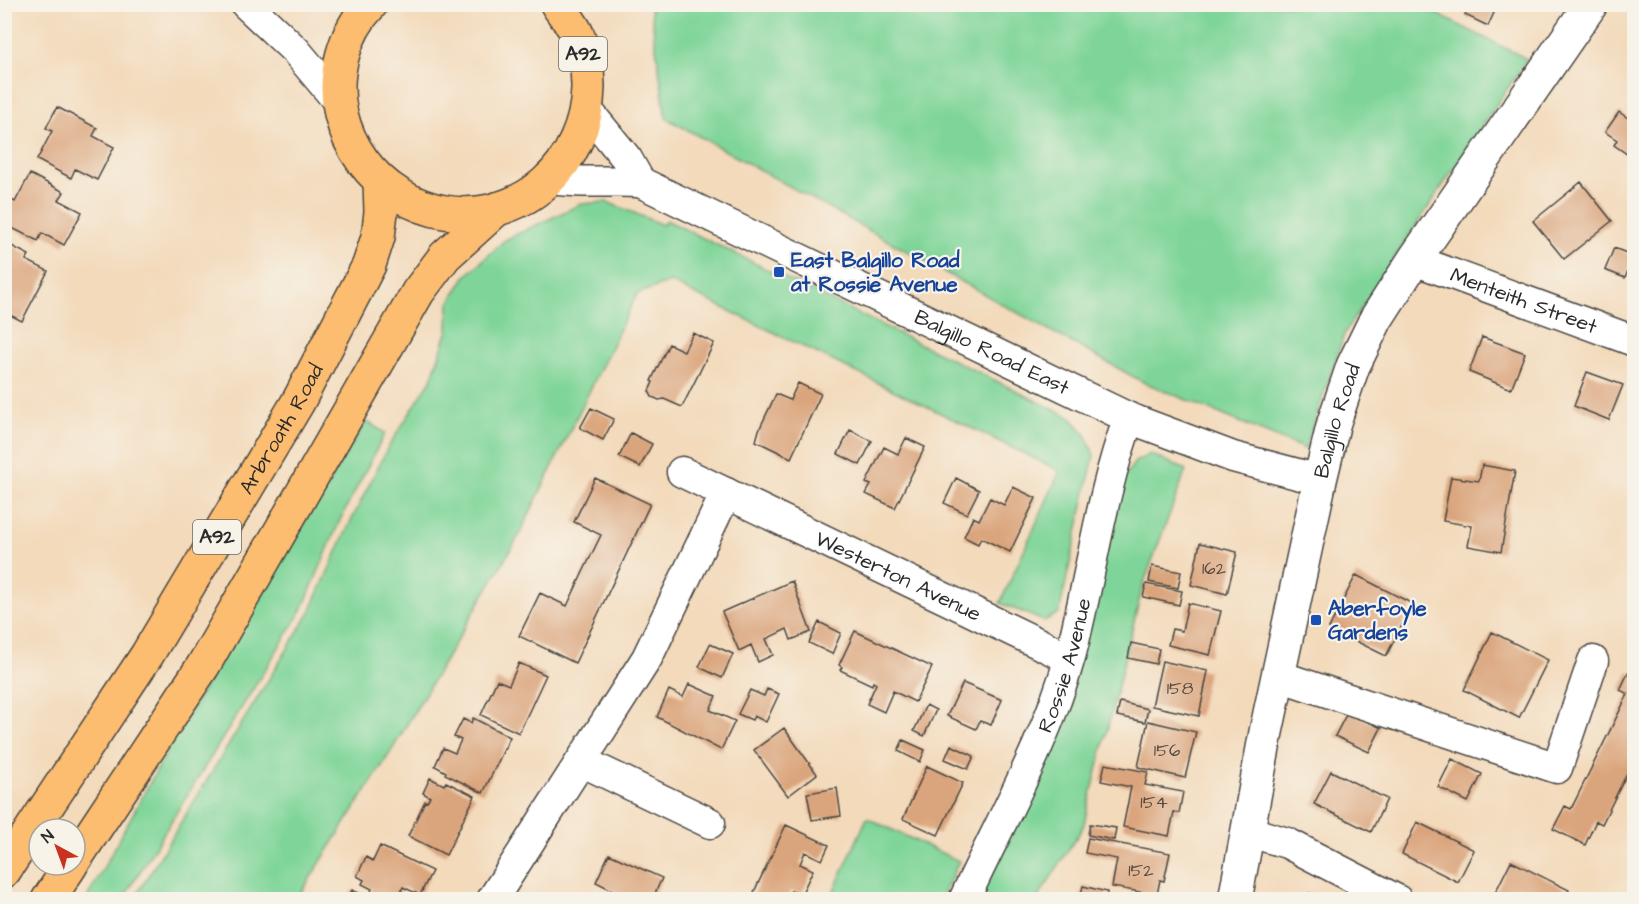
<svg xmlns="http://www.w3.org/2000/svg" width="1639" height="904" font-family="'Architects Daughter',sans-serif">
  <rect width="100%" height="100%" fill="#f7f3e8"/>
  <filter id="ink" filterUnits="userSpaceOnUse"><feTurbulence type="fractalNoise" baseFrequency=".0167" numOctaves="2"/><feDisplacementMap in="SourceGraphic" scale="12" xChannelSelector="R" yChannelSelector="G"/><feConvolveMatrix kernelMatrix="1 2 1 2 8 2 1 2 1" color-interpolation-filters="sRGB"/></filter>
  <filter id="wash" filterUnits="userSpaceOnUse"><feTurbulence type="fractalNoise" baseFrequency=".008" numOctaves="4" result="noise"/><feDisplacementMap in="SourceGraphic" scale="24" xChannelSelector="R" yChannelSelector="G"/><feGaussianBlur stdDeviation="1.35" result="paint"/><feColorMatrix in="noise" values="0 0 0 0 0 0 0 0 0 0 0 0 0 0 0 0 0 1.4 0 .05"/><feComposite in="paint" operator="in"/></filter>
  <g filter="url(#wash)">
    <rect width="100%" height="100%" fill="#f3dabb"/>
    <!-- green -->
    <path fill="#7fd599" stroke="#558062" stroke-width="1.5" d="M650,5h769l108,54 -182,273 -40,117 -164,-68 -475,-263z
      M607,202l56,23 3,-5 404,197 16,18 8,20 -35,158 -15,8 -44,-18 60,-132 -390,-189 -33,12 -120,245 -127,214 -93,146h-163l175,-285 40,-89 38,-76 44,-69 17,-50 1,-27 16,-26 40,-37 76,-36z
      M366,421l19,12 -45,87 -38,90 -179,289 -37,1 91,-167z
      M1150,454l36,16 -43,115 -60,242 -46,72 -59,1 144,-420 13,-18z
      M867,818l92,43 -18,38h-111z"/>
    <g id="blocks">
      <!-- building -->
      <path fill="#daa47c" d="M1470,4h28l-10,22 -23,-11z
        M57,107l40,21 -4,8 21,11 -17,33 -22,-11 -4,9 -34,-18 15,-29 -6,-3z
        M1619,112l12,8 3,-4v43l-20,-14 3,-5 -12,-8z
        M30,174l34,18 -5,8 23,12 -18,33 -22,-12 -4,8 -34,-17v-15l6,-10 5,3z
        M1581,182l31,39 -48,38 -31,-38z
        M4,242l25,13 -3,5 22,11 -26,50 -18,-9z
        M1614,248l20,8 -9,22 -20,-8z
        M693,333l21,10 -32,64 -18,-8 -5,1 -7,-3 -3,-6 4,-9 -2,-1 18,-37 15,7z
        M1482,337l43,16 -14,36 -42,-17z
        M1587,372l36,13 -14,35 -35,-14z
        M798,383l23,11 -30,64 -35,-17 3,-11 17,-36 14,6z
        M591,408l23,11 -11,21 -23,-12z
        M850,430l22,11 -12,24 -22,-11z
        M631,433l21,11 -12,23 -21,-10z
        M906,438l19,9 -30,61 -29,-14 5,-9 -5,-2 18,-36 14,7z
        M1482,465l33,6 -14,81 -33,-6 4,-20 -29,-5 8,-44 28,4z
        M595,478l55,26 -75,159 -56,-27 21,-43 27,13 17,-36 17,-35 -27,-13z
        M956,478l23,12 -12,24 -23,-11z
        M1013,487l23,11 -26,54 -29,-14 -3,6 -14,-7 9,-20 6,3 11,-22 14,7z
        M1200,543l37,9 -10,42 -36,-9z
        M1152,566l29,6 -3,16 -29,-6z
        M1356,575l57,29 -27,52 -57,-28z
        M792,581l19,51 -20,8 -4,-11 -21,10 7,16 -15,7 -7,-17 -12,6 -17,-39z
        M1146,584l36,7 -3,14 -36,-8z
        M1188,603l33,8 -11,44 -42,-10 4,-16 10,2z
        M819,622l22,11 -9,21 -23,-11z
        M855,631l77,36 -17,35 -22,-11 -9,21 -17,-8 9,-20 -3,-2 -1,3 -32,-15 2,-3 -3,-2z
        M1492,632l56,28 -29,58 -55,-28z
        M1131,643l28,6 -3,15 -28,-6z
        M710,644l23,10 -11,24 -23,-11z
        M1162,661l46,10 -9,45 -47,-10z
        M519,663l27,12 -27,58 -38,-18 16,-35 12,5z
        M1629,671l5,2v86l-32,65 -6,-3 -11,24 -32,-16 12,-23 6,3 57,-115 -8,-4z
        M963,683l39,17 -11,25 -11,-4 -4,8 -29,-13z
        M689,684l27,12 -6,14 25,11 -14,29 -64,-33 12,-27 14,7z
        M767,689l12,5 -13,28 -12,-6 -2,4 -14,-6 12,-24 14,6z
        M1120,702l28,7 -3,13 -28,-6z
        M926,705l10,5 -12,26 -10,-5z
        M1348,711l33,17 -12,24 -34,-16z
        M473,718l37,19 -27,56 -38,-19 1,-2 -11,-6 8,-18 12,5 6,-13 -7,-3 9,-18 8,4z
        M1148,721l48,11 -11,46 -47,-11z
        M784,728l33,46 -29,22 -34,-46z
        M903,740l22,10 -5,12 -22,-11z
        M951,745l23,11 -6,13 -23,-10z
        M1452,759l30,15 -14,28 -30,-15z
        M1105,764l43,8 -3,13 38,7 -4,21 -5,-1 -5,24 -46,-9 8,-40 -30,-6z
        M927,766l36,17 -25,52 -35,-16z
        M1331,771l56,28 -16,33 -57,-28z
        M430,778l14,7 2,-3 29,14 -29,59 -38,-19 17,-35 2,1 3,-5 -7,-4z
        M837,788l4,28 -29,4 -5,-27z
        M1417,822l57,28 -16,32 -56,-28z
        M1090,824l26,4 -2,12 -26,-5z
        M786,825l43,20 -7,15 -17,-8 -5,12 13,6 -12,25 -10,-4 -4,9h-28l-5,-8z
        M1088,838l82,15 -6,28 -4,-1 -3,15 -45,-8 5,-28 -32,-6z
        M380,846l52,25 -12,24 -17,-8 -6,13h-30l5,-11 -10,-5 2,-4 -7,-4 9,-19 7,4z
        M609,854l53,24 -10,22h-20l-36,-18z
        M1511,861l58,29 -4,10h-67l-5,-3z
        M1083,886l24,6 -1,8 -26,-2z
        M352,890l11,5 -2,5h-14z
        M1310,893l12,7h-15z"/>
    </g>
  </g>
  <g filter="url(#ink)">
    <use href="#blocks" fill-opacity="0" stroke="#494541" stroke-width="1.5"/>
    <g fill="none" stroke-linecap="round" stroke-linejoin="round">
      <defs>
        <g id="minor">
          <path d="M246,4l50,47 42,50"/>
          <path d="M587,110l40,49 13,23"/>
          <path id="s1" d="M551,179c29,5 59,1 89,3l489,236 104,39 87,23"/>
          <path id="s2" d="M1414,260l220,81"/>
          <path id="s3" d="M682,472l387,186"/>
          <path d="M1279,676l278,92 36,-107"/>
          <path d="M583,762l127,61"/>
          <path d="M1250,832l37,11 110,57"/>
          <path d="M492,900l155,-242 79,-165"/>
          <path id="s4" d="M964,900c36,-78 83,-160 106,-243 21,-79 30,-161 59,-239"/>
        </g>
        <g id="tertiary">
          <path id="s5" d="M1235,900l31,-168 54,-252 14,-58 19,-56 23,-47 38,-59 177,-256"/>
        </g>
        <g id="primary">
          <path d="M371,4c-27,28 -39,72 -30,110 16,68 86,115 156,95 74,-20 111,-106 80,-175 -4,-10 -14,-20 -20,-30"/>
          <path d="M75,859l128,-193 215,-374 27,-36 52,-47"/>
          <path id="s6" d="M4,871l143,-216 151,-253 71,-137 9,-28 3,-25 -1,-30"/>
          <path d="M48,900l23,-35"/>
        </g>
      </defs>
      <!-- minor casing -->
      <use href="#minor" stroke="#494541" stroke-width="33"/>
      <!-- tertiary casing -->
      <use href="#tertiary" stroke="#494541" stroke-width="36"/>
      <!-- primary casing -->
      <use href="#primary" stroke="#494541" stroke-width="36"/>
      <!-- minor -->
      <use href="#minor" stroke="#fff" stroke-width="30"/>
      <!-- tertiary -->
      <use href="#tertiary" stroke="#fff" stroke-width="33"/>
      <!-- primary -->
      <use href="#primary" stroke="#fcbd6f" stroke-width="33"/>
    </g>
  </g>
  <!-- markers -->
  <g fill="#1a4fb4" stroke="#f7f3e8" stroke-width="2">
    <rect x="773" y="266" width="12" height="12" rx="3"/>
    <rect x="1310" y="614" width="12" height="12" rx="3"/>
  </g>
  <g text-anchor="middle" dominant-baseline="central" stroke-width="4.5" stroke-linejoin="round" paint-order="stroke">
    <!-- number labels -->
    <g font-size="18" fill="#57493f">
      <text x="1214" y="568">162</text>
      <text x="1180" y="688">158</text>
      <text x="1167" y="750">156</text>
      <text x="1154" y="802">154</text>
      <text x="1141" y="870">152</text>
    </g>
    <!-- shield labels -->
    <g fill="#f7f3e8" stroke="#686764" stroke-width="1.5">
      <rect x="559" y="37" width="48" height="34" rx="4.5"/>
      <rect x="193" y="520" width="48" height="34" rx="4.5"/>
    </g>
    <g font-size="20" font-weight="bold" fill="#2b2b2b">
      <text x="583" y="54">A92</text>
      <text x="217" y="537">A92</text>
    </g>
    <!-- transit labels -->
    <g font-size="21" font-weight="bold" fill="#164399" stroke="#f7f3e8" text-anchor="start">
      <text x="791" y="260">East Balgillo Road<tspan x="791" dy="24">at Rossie Avenue</tspan></text>
      <text x="1328" y="608">Aberfoyle<tspan x="1328" dy="24">Gardens</tspan></text>
    </g>
    <!-- street labels -->
    <g font-size="21" fill="#2b2b2b" stroke="#f7f3e8">
      <text stroke="none"><textPath href="#s2" startOffset="117">Menteith Street</textPath></text>
      <text stroke="none"><textPath href="#s1" startOffset="480">Balgillo Road East</textPath></text>
      <text stroke="none"><textPath href="#s5" startOffset="490">Balgillo Road</textPath></text>
      <text stroke="none"><textPath href="#s6" startOffset="522">Arbroath Road</textPath></text>
      <text stroke="none"><textPath href="#s3" startOffset="240">Westerton Avenue</textPath></text>
      <text stroke="none"><textPath href="#s4" startOffset="256">Rossie Avenue</textPath></text>
    </g>
  </g>
  <!-- margin -->
  <rect width="1639" height="904" fill="none" stroke="#f7f3e8" stroke-width="24"/>
  <!-- north arrow -->
  <g transform="translate(57 847) rotate(319)"><circle r="28" fill="#f7f3e8" stroke="#a5a39c" stroke-width="1.5"/>
  <path d="M0-4.5L10 22L0 15L-10 22Z" fill="#c8321e"/>
  <text y="-9" font-size="16" font-weight="bold" text-anchor="middle" fill="#2b2b2b">N</text>
  </g>
</svg>
